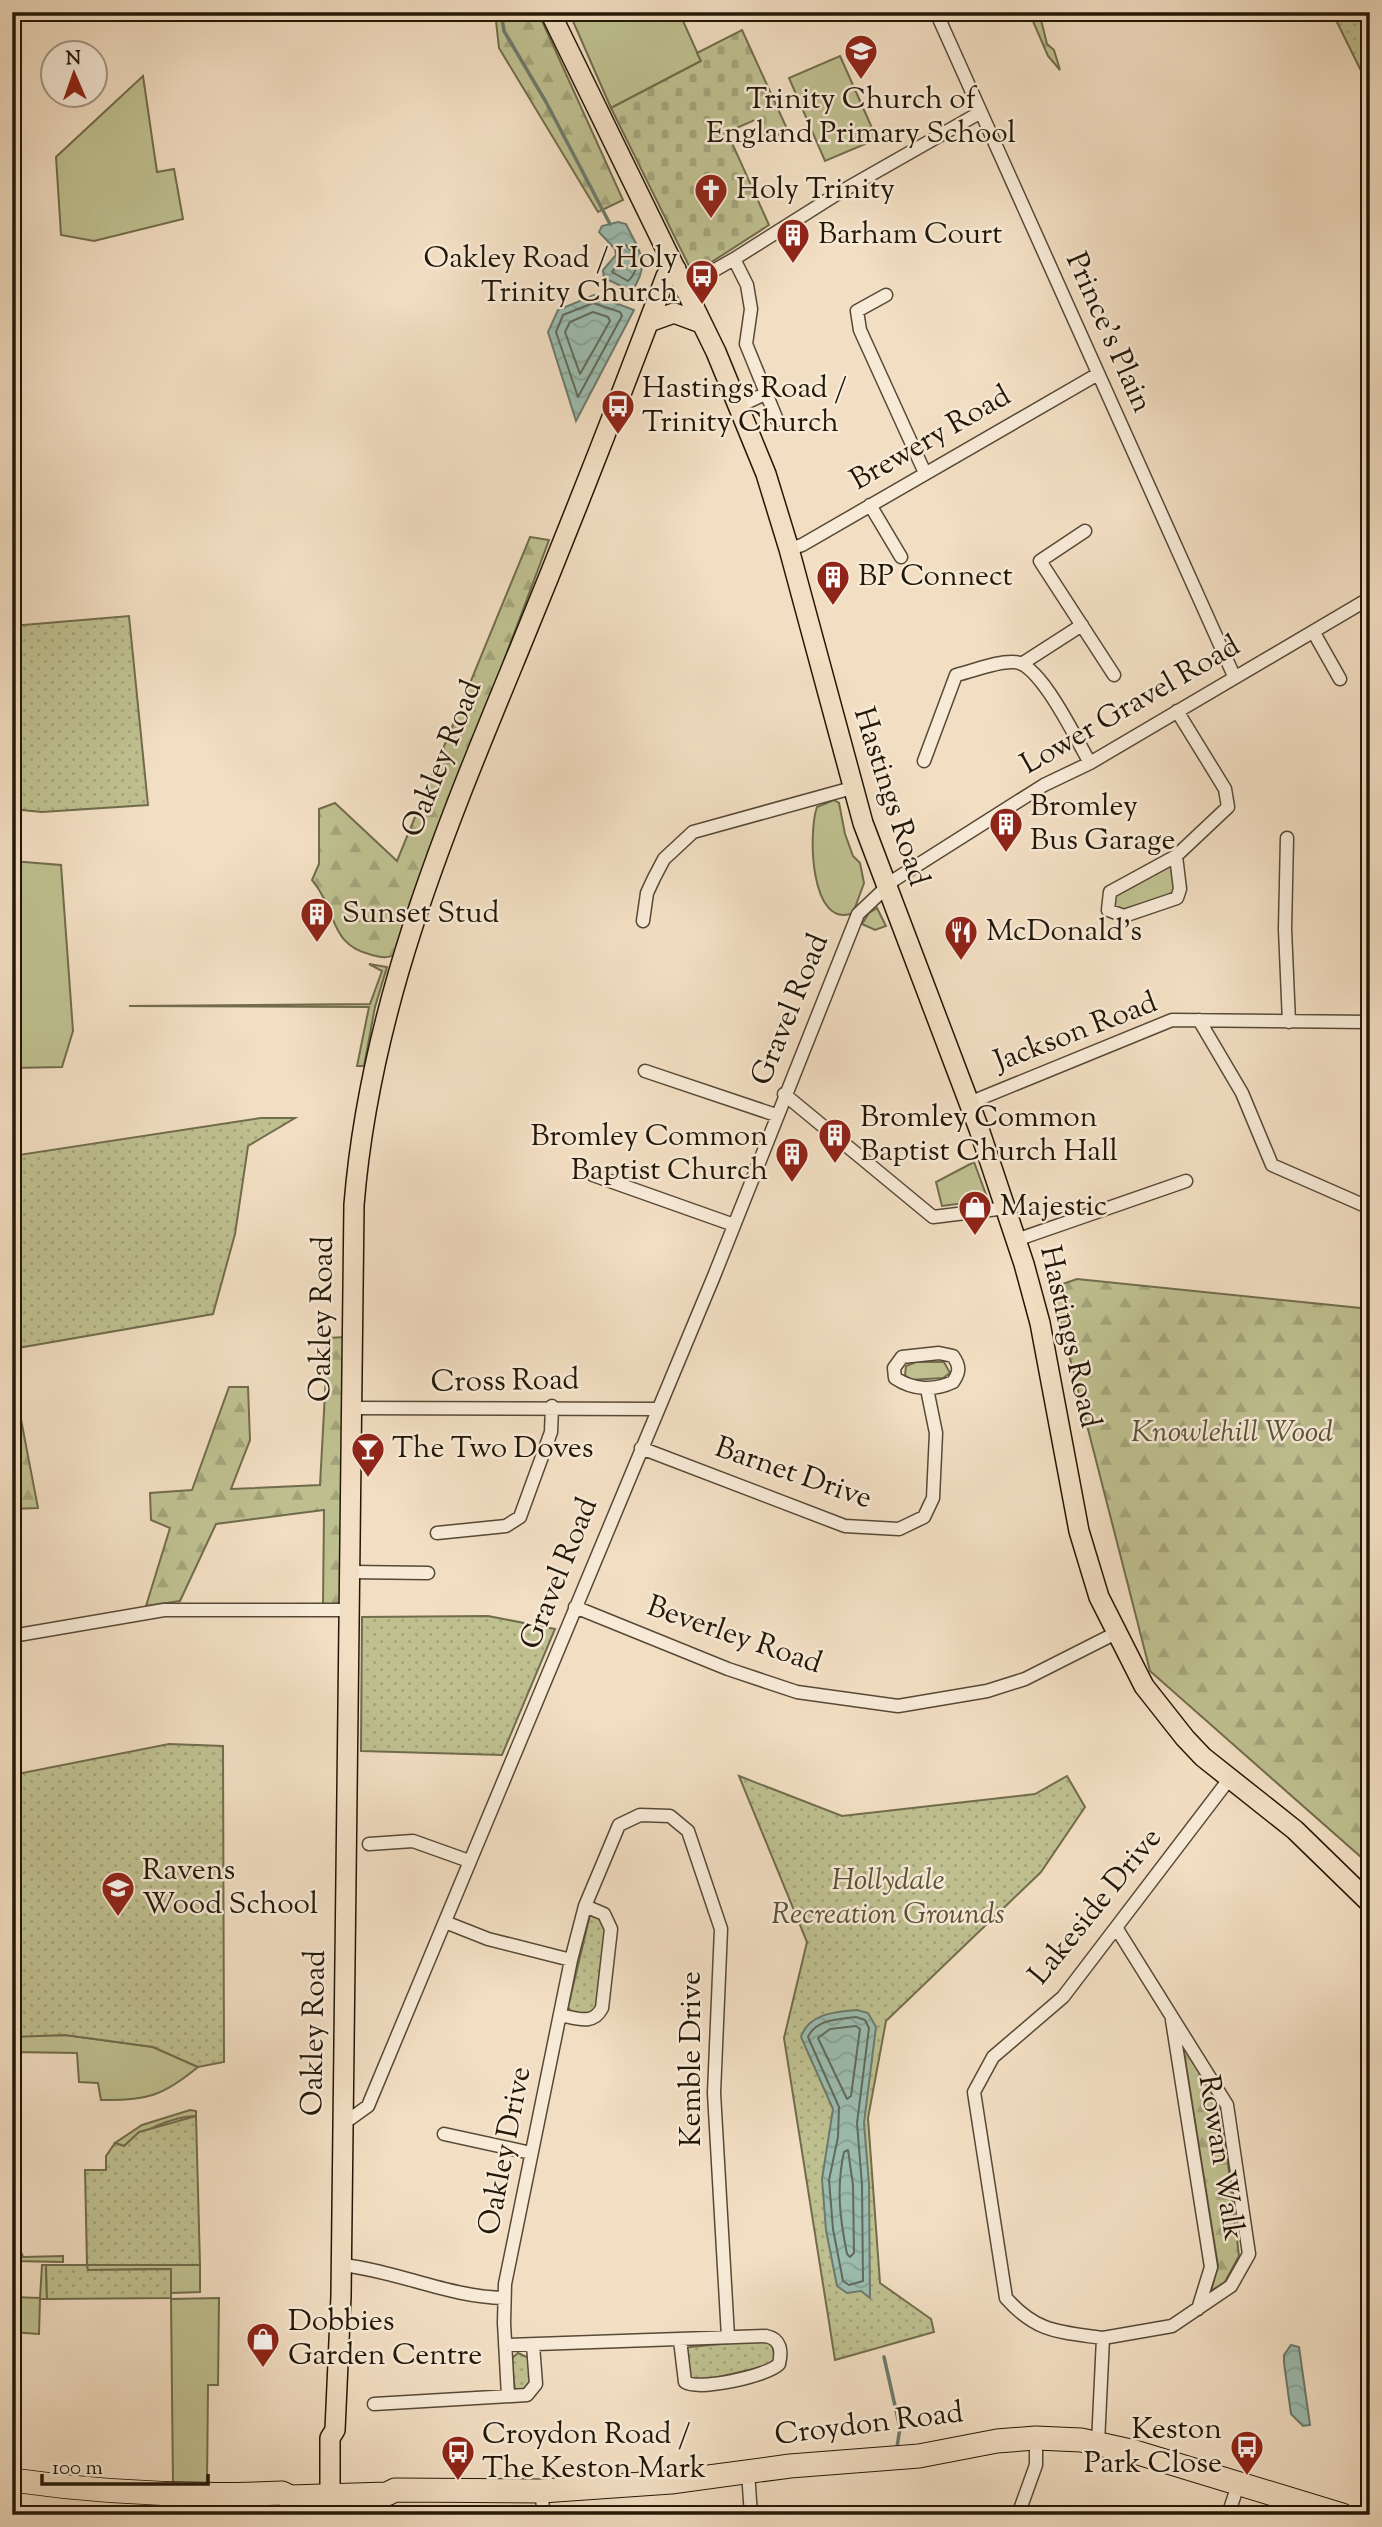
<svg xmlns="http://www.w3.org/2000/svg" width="1382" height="2527" font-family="'Sorts Mill Goudy',serif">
  <defs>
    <pattern id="forest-firs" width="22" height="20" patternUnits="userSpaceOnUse" patternTransform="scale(1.75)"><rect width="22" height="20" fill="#bfc090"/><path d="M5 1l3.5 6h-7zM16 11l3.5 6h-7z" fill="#a4a47b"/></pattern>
    <pattern id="cemetery-stones" width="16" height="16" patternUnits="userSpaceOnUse" patternTransform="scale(1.75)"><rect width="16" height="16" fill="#bfc090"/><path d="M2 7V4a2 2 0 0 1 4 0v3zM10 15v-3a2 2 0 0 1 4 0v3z" fill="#a4a47b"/></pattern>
    <pattern id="park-dots" width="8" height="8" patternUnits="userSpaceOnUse" patternTransform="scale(1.75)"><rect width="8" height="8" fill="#bfc090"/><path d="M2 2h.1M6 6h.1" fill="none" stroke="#a4a47b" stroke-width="1.8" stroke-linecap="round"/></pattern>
    <pattern id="water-waves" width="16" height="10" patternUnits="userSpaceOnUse" patternTransform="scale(1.75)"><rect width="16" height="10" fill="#9cbcaf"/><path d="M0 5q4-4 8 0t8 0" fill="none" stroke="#86a195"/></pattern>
  </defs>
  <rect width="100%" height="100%" fill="#f2dec2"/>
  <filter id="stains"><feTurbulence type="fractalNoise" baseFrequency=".00286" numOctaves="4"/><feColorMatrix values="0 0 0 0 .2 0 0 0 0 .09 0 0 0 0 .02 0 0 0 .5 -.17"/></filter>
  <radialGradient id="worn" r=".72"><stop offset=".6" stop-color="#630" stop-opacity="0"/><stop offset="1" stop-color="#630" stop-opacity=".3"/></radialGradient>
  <!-- green -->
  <path fill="#bfc090" stroke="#716c4c" stroke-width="2" d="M569,12h110l22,49 -90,47z
    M840,56l37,83 -52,22 -36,-83z
    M143,76l14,96 17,-3 9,50 -89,22 -33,-6 -5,-78z
    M834,800l5,3 6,31 8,22 7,7 4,20 -11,30c-43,17 -45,-81 -36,-106z
    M12,861l49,4 12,166 -11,36 -50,1z
    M1168,866l4,1 3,19 -3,9 -55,16 -6,-12 2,-3z
    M877,908l9,18 -11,4 -13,-6 7,-11z
    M369,964l18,3 -12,40 -11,59h-7l12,-59 -240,-1 241,-2 12,-33z
    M974,1162l14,38 -46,6 -6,-24z
    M916,1362h28l6,11 -7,5 -33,2 -5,-5 1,-9z
    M65,2035l88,12 45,20c-35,29 -52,34 -97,33l-3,-17 -19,-1 -2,-29 -65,-1v-16z
    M190,2110l6,1v5c-25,1 -53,14 -72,30l-9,-3 27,-18z
    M12,2254h10l1,3 40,-1v6l-51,-1z
    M42,2265h4l1,34h-7l-1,35 -27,-2v-35l28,1z
    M87,2265h113v27l-29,1 -1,-24 -83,1z
    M219,2298l-1,87h-10l-1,101 -34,-1 -2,-186z"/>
  <!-- forest -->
  <path fill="url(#forest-firs)" stroke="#716c4c" stroke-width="2" d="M495,12h43l85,188 -25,12 -99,-164z
    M1029,12h10l8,32 7,6 6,20 -12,-14z
    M530,537l19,3 -155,415c-7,4 -14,2 -22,0 -44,-10 -34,-44 -60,-75l7,-16v-55l16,-6 62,58z
    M1077,1279l293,30v556l-220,-194 -93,-363 -3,-21z
    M345,1337l-4,266 -18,2 1,-95 -108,14 -36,77 -34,5 24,-78 -19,-8 -1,-27 42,-3 37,-103h19l2,53 -19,49 89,-4 8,-147z
    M12,1387l7,22 19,99 -26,1z
    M1183,2046l38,59 18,151 -14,26 -14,9 7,-25z"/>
  <!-- cemetery -->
  <path fill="url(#cemetery-stones)" stroke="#716c4c" stroke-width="2" d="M742,30l46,101 -21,9 -10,-21 -30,13 42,93 -76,49 -82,-166 90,-47 -4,-8z"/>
  <!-- park -->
  <path fill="url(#park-dots)" stroke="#716c4c" stroke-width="2" d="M1332,12h38v77z
    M129,616l19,189 -106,7 -30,-3v-183z
    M261,1118h34l-47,28 -13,88 -22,80 -201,35v-193z
    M488,1616l67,13 -53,126 -141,-4 1,-134z
    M169,1744l54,2 1,316 -26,5 -45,-20 -88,-12 -53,2v-262z
    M739,1776l103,40 193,-22 32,-18 18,31 -44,65 -155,149 -18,97 12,165 51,36 3,13 -99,28 -51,-322 23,-96z
    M590,1915l9,3 8,9 -10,82 -9,7 -17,-4 -3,-5z
    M196,2116l4,149h-113l1,5 83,-1v29l-124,1 -1,-34h41l-2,-95h21v-14l9,-13 9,3 15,-14z
    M763,2340l9,2 3,17 -4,6 -70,16h-8l-5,-6 -1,-27 3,-1z
    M518,2353l11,5 2,24 -4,8h-12l-4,-31z"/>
  <!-- water -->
  <path fill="url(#water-waves)" stroke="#6c7a6c" stroke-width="2" d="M618,222l8,2c14,29 25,38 6,67l-28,-13 -1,-8 13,-15 -1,-6 -16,-17 3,-6z
    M594,295l40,15 -58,111 -28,-89 10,-22z
    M857,2010l11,3 8,14 -12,96 5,61 1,114 -9,-7 -14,2 -10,-7 -11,-56 -4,-51 11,-70 -32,-72c8,-24 35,-25 56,-27z
    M1291,2345l8,2 11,78 -7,1 -12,-12 -7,-51v-8z"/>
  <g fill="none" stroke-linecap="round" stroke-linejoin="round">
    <!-- shore -->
    <path stroke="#606a5b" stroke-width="2" d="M626,245c10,11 15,25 2,36l-16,-9 11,-15 -1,-10z
      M593,303l27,9 2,4 -44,81 -22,-65 7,-17z
      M593,312l15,5 2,4 -30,53 -15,-42 5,-10z
      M856,2017l9,3 4,8 -12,95 5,62 1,96 -14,4 -6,-4 -10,-52 -4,-49 9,-43 1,-30 -31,-70c8,-18 31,-18 48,-20z
      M856,2026l4,3 -9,67 -4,3 -29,-61 12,-9z
      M848,2150l5,35 1,68 -4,4 -3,-3c-7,-35 -11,-66 -3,-102z"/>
    <!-- stream -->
    <path stroke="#6c7a6c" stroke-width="3.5" d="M501,12l3,19 42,71 64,122
      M884,2357l16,71 -3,19"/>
    <defs>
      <path id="street" d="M936,12l298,664
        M685,287l49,-28
        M886,295l-29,16 3,19 65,143
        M739,406l26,-12
        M777,420l-31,-76 5,-35 -4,-24 -13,-26 103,-65 144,-82
        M870,505l31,52
        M1085,531l-45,30 74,114
        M789,549l13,-4 296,-171
        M1314,633l26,46
        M1023,663l59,-38
        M924,761l32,-86c18,-4 40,-14 58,-13 26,0 63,79 76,101
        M1287,838l-2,91 4,93
        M1176,856l4,33 -3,9 -53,18 -16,-6 2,-18 66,-36 52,-49 -3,-18 -48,-78
        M643,921l4,-28 7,-15 10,-19 29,-27 159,-44
        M1199,1020l43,73 30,72 98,43
        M645,1071l131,44
        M784,1094l149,123 73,-9
        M969,1103l203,-83 198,2
        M593,1175l141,50
        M1016,1240l170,-59
        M939,1353l14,3c7,10 7,16 0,26 -19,9 -40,8 -58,-4l-1,-10 8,-11z
        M352,1408l305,1
        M641,1448l204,78 54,3 25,-12 9,-19 3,-65 -9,-44
        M437,1533l69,-7 14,-9 31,-85 1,-26
        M351,1572l77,1
        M575,1607l153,62 69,23 101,14 89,-15 38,-12 91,-46
        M12,1636l152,-26h186
        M369,1844l44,-3 56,20
        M445,1922l43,17 83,21
        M560,2015c16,3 33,11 42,-7l9,-79 -7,-15 -19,-8
        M1172,2020l39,247 -13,42
        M343,2118l7,1 18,-13 346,-830 144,-362 36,-34 150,-95 46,-22 280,-165
        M444,2134l87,19
        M342,2265c56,6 106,32 162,33
        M1103,2338l69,-12 59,-40 18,-32 -22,-149 -110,-176
        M505,2345l261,-9c15,3 16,15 13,28 -11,12 -80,27 -94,18l-5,-42
        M508,2396l-4,-73 1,-39 66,-324 14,-54 34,-81 21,-10 30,1 18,15 33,98 -7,164 14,244
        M374,2404l153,-9 9,-11 -3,-39
        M1098,2443l5,-105c-43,-6 -66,-5 -97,-40l-32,-206 19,-35 70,-60 167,-219
        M748,2472l3,43
        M542,2491l1,24
        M1018,2515l18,-50v-27
        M1228,2515l11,-33"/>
      <path id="primary" d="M550,12l166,340 50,122 23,75 74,274 116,306 45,135 16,59 39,208 20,66 45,89 41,52 18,19 92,73 75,73
        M649,322l25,-9 27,10
        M337,2510l-7,-7v-65l5,-8 6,-134 13,-1091c16,-198 90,-373 165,-555 51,-124 100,-249 147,-374l10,-7"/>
      <path id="highway" d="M12,2480c91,13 179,17 270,13l8,4 97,-3 8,-4 147,1 129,-9 119,-16 129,-10 78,-15 39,-3 45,2 54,12 207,63"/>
    </defs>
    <!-- street casing -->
    <use href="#street" stroke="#574936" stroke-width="15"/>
    <!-- primary casing -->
    <use href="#primary" stroke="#231707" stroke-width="22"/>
    <!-- highway casing -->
    <use href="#highway" stroke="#231707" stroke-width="25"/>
    <!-- street -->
    <use href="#street" stroke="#f7ead7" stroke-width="12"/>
    <!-- primary -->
    <use href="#primary" stroke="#f2dec2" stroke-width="19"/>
    <!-- highway -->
    <use href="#highway" stroke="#f2dec2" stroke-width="23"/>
  </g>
  <!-- icons -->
  <defs>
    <symbol id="school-pin" viewBox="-11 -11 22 30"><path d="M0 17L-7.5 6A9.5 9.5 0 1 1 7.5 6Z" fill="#8f2418" stroke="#f7ead7"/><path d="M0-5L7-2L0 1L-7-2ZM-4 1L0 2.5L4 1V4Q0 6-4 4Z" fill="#fff"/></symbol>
    <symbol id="church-pin" viewBox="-11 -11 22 30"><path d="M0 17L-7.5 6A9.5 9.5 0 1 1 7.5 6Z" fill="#8f2418" stroke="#f7ead7"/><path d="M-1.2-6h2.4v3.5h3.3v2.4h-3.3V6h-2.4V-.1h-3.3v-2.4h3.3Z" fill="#fff"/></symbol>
    <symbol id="building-pin" viewBox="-11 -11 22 30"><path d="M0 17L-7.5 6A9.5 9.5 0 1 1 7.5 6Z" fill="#8f2418" stroke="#f7ead7"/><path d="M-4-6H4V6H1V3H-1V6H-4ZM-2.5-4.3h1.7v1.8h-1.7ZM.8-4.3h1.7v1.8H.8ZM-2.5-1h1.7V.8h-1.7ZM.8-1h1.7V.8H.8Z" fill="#fff"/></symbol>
    <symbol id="bus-pin" viewBox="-11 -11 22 30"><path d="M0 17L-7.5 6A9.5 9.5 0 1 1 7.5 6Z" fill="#8f2418" stroke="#f7ead7"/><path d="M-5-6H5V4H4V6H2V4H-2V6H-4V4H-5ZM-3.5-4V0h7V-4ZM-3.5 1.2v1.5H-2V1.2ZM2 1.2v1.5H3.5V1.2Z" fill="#fff"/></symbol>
    <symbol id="restaurant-pin" viewBox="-11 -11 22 30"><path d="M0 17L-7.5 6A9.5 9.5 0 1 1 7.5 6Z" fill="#8f2418" stroke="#f7ead7"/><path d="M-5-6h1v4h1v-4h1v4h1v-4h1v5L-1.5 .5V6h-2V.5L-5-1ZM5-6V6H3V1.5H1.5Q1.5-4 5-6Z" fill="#fff"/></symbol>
    <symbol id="shop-pin" viewBox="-11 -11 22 30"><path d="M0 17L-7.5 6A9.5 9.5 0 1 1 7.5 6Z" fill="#8f2418" stroke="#f7ead7"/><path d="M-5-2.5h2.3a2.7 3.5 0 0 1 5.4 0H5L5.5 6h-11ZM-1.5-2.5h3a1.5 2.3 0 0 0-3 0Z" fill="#fff"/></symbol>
    <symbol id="bar-pin" viewBox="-11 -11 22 30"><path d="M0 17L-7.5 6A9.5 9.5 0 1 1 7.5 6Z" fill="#8f2418" stroke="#f7ead7"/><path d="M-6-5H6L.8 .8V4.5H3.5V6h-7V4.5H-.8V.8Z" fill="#fff"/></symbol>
  </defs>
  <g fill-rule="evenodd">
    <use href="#school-pin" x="842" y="32" width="38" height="52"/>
    <use href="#church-pin" x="692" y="171" width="38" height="52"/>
    <use href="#building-pin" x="774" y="216" width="38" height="52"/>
    <use href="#bus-pin" x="683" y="257" width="38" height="52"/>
    <use href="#bus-pin" x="599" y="387" width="38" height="52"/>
    <use href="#building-pin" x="814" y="558" width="38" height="52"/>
    <use href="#building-pin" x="987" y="805" width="38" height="52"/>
    <use href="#building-pin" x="298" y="895" width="38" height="52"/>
    <use href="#restaurant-pin" x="942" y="913" width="38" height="52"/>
    <use href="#building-pin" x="816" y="1116" width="38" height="52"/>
    <use href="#building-pin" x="773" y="1135" width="38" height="52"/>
    <use href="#shop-pin" x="956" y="1188" width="38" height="52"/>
    <use href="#bar-pin" x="349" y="1430" width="38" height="52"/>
    <use href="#school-pin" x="99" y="1869" width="38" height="52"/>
    <use href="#shop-pin" x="244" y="2320" width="38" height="52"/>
    <use href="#bus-pin" x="1228" y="2428" width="38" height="52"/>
    <use href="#bus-pin" x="439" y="2433" width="38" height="52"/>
  </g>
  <g text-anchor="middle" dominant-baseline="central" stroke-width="5" stroke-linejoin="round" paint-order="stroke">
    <!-- poi labels -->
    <g font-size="30" fill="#231707" stroke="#f7ead7" text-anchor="start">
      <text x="861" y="100" text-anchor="middle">Trinity Church of<tspan x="861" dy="34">England Primary School</tspan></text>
      <text x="736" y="190">Holy Trinity</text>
      <text x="818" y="235">Barham Court</text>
      <text x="678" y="259" text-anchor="end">Oakley Road / Holy<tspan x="678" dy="34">Trinity Church</tspan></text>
      <text x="642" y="389">Hastings Road /<tspan x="642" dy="34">Trinity Church</tspan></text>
      <text x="858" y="577">BP Connect</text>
      <text x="1030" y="807">Bromley<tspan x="1030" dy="34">Bus Garage</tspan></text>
      <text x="342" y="914">Sunset Stud</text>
      <text x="986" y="932">McDonald's</text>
      <text x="860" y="1118">Bromley Common<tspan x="860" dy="34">Baptist Church Hall</tspan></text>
      <text x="768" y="1137" text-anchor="end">Bromley Common<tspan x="768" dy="34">Baptist Church</tspan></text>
      <text x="1000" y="1207">Majestic</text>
      <text x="392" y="1449">The Two Doves</text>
      <text x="142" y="1871">Ravens<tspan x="142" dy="34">Wood School</tspan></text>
      <text x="288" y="2322">Dobbies<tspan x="288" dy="34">Garden Centre</tspan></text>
      <text x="1222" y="2430" text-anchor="end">Keston<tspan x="1222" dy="34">Park Close</tspan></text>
      <text x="482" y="2435">Croydon Road /<tspan x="482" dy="34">The Keston Mark</tspan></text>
    </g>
    <!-- street labels -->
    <g font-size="30" fill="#231707" stroke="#f7ead7">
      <text transform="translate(1108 333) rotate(66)">Prince's Plain</text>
      <text transform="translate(931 439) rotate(-30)">Brewery Road</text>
      <text transform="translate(1131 706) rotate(-30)">Lower Gravel Road</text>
      <text transform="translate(443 759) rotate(-68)">Oakley Road</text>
      <text transform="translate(890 797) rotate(72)">Hastings Road</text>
      <text transform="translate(791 1010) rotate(-68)">Gravel Road</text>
      <text transform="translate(1076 1033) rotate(-21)">Jackson Road</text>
      <text transform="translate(323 1319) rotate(-89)">Oakley Road</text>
      <text transform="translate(1069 1337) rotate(77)">Hastings Road</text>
      <text transform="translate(505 1382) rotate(-1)">Cross Road</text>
      <text transform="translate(793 1474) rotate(19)">Barnet Drive</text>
      <text transform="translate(560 1574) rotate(-68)">Gravel Road</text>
      <text transform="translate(734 1636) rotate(19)">Beverley Road</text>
      <text transform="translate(1096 1907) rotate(-51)">Lakeside Drive</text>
      <text transform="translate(315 2033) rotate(-89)">Oakley Road</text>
      <text transform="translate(692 2059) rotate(-90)">Kemble Drive</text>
      <text transform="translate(506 2151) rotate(-79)">Oakley Drive</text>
      <text transform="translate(1220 2158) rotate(81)">Rowan Walk</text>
      <text transform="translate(869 2425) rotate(-7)">Croydon Road</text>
    </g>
    <!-- park labels -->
    <g font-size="30" font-style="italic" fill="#5a5237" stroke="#f7ead7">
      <text x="1232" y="1433">Knowlehill Wood</text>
      <text x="888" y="1881">Hollydale<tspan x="888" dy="34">Recreation Grounds</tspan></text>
    </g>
  </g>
  <!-- margin -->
  <rect width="1382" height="2527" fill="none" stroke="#f2dec2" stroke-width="42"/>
  <rect x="14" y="14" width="1354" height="2499" fill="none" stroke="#231707" stroke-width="3.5"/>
  <rect x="21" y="21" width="1340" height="2485" fill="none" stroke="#231707" stroke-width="2"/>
  <!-- north arrow -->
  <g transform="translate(74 74) rotate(358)"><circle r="33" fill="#f7ead7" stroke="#a29684" stroke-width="2"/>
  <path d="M0-5L12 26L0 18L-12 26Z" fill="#8f2418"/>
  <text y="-10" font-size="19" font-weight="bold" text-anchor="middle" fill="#231707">N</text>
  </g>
  <!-- scale -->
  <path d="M42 2474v10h166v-10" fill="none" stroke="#231707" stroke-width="3.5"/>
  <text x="52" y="2474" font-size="21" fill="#231707" stroke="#f7ead7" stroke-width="5" paint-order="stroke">100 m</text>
  <rect width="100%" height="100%" filter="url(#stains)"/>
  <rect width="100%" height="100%" fill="url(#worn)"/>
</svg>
